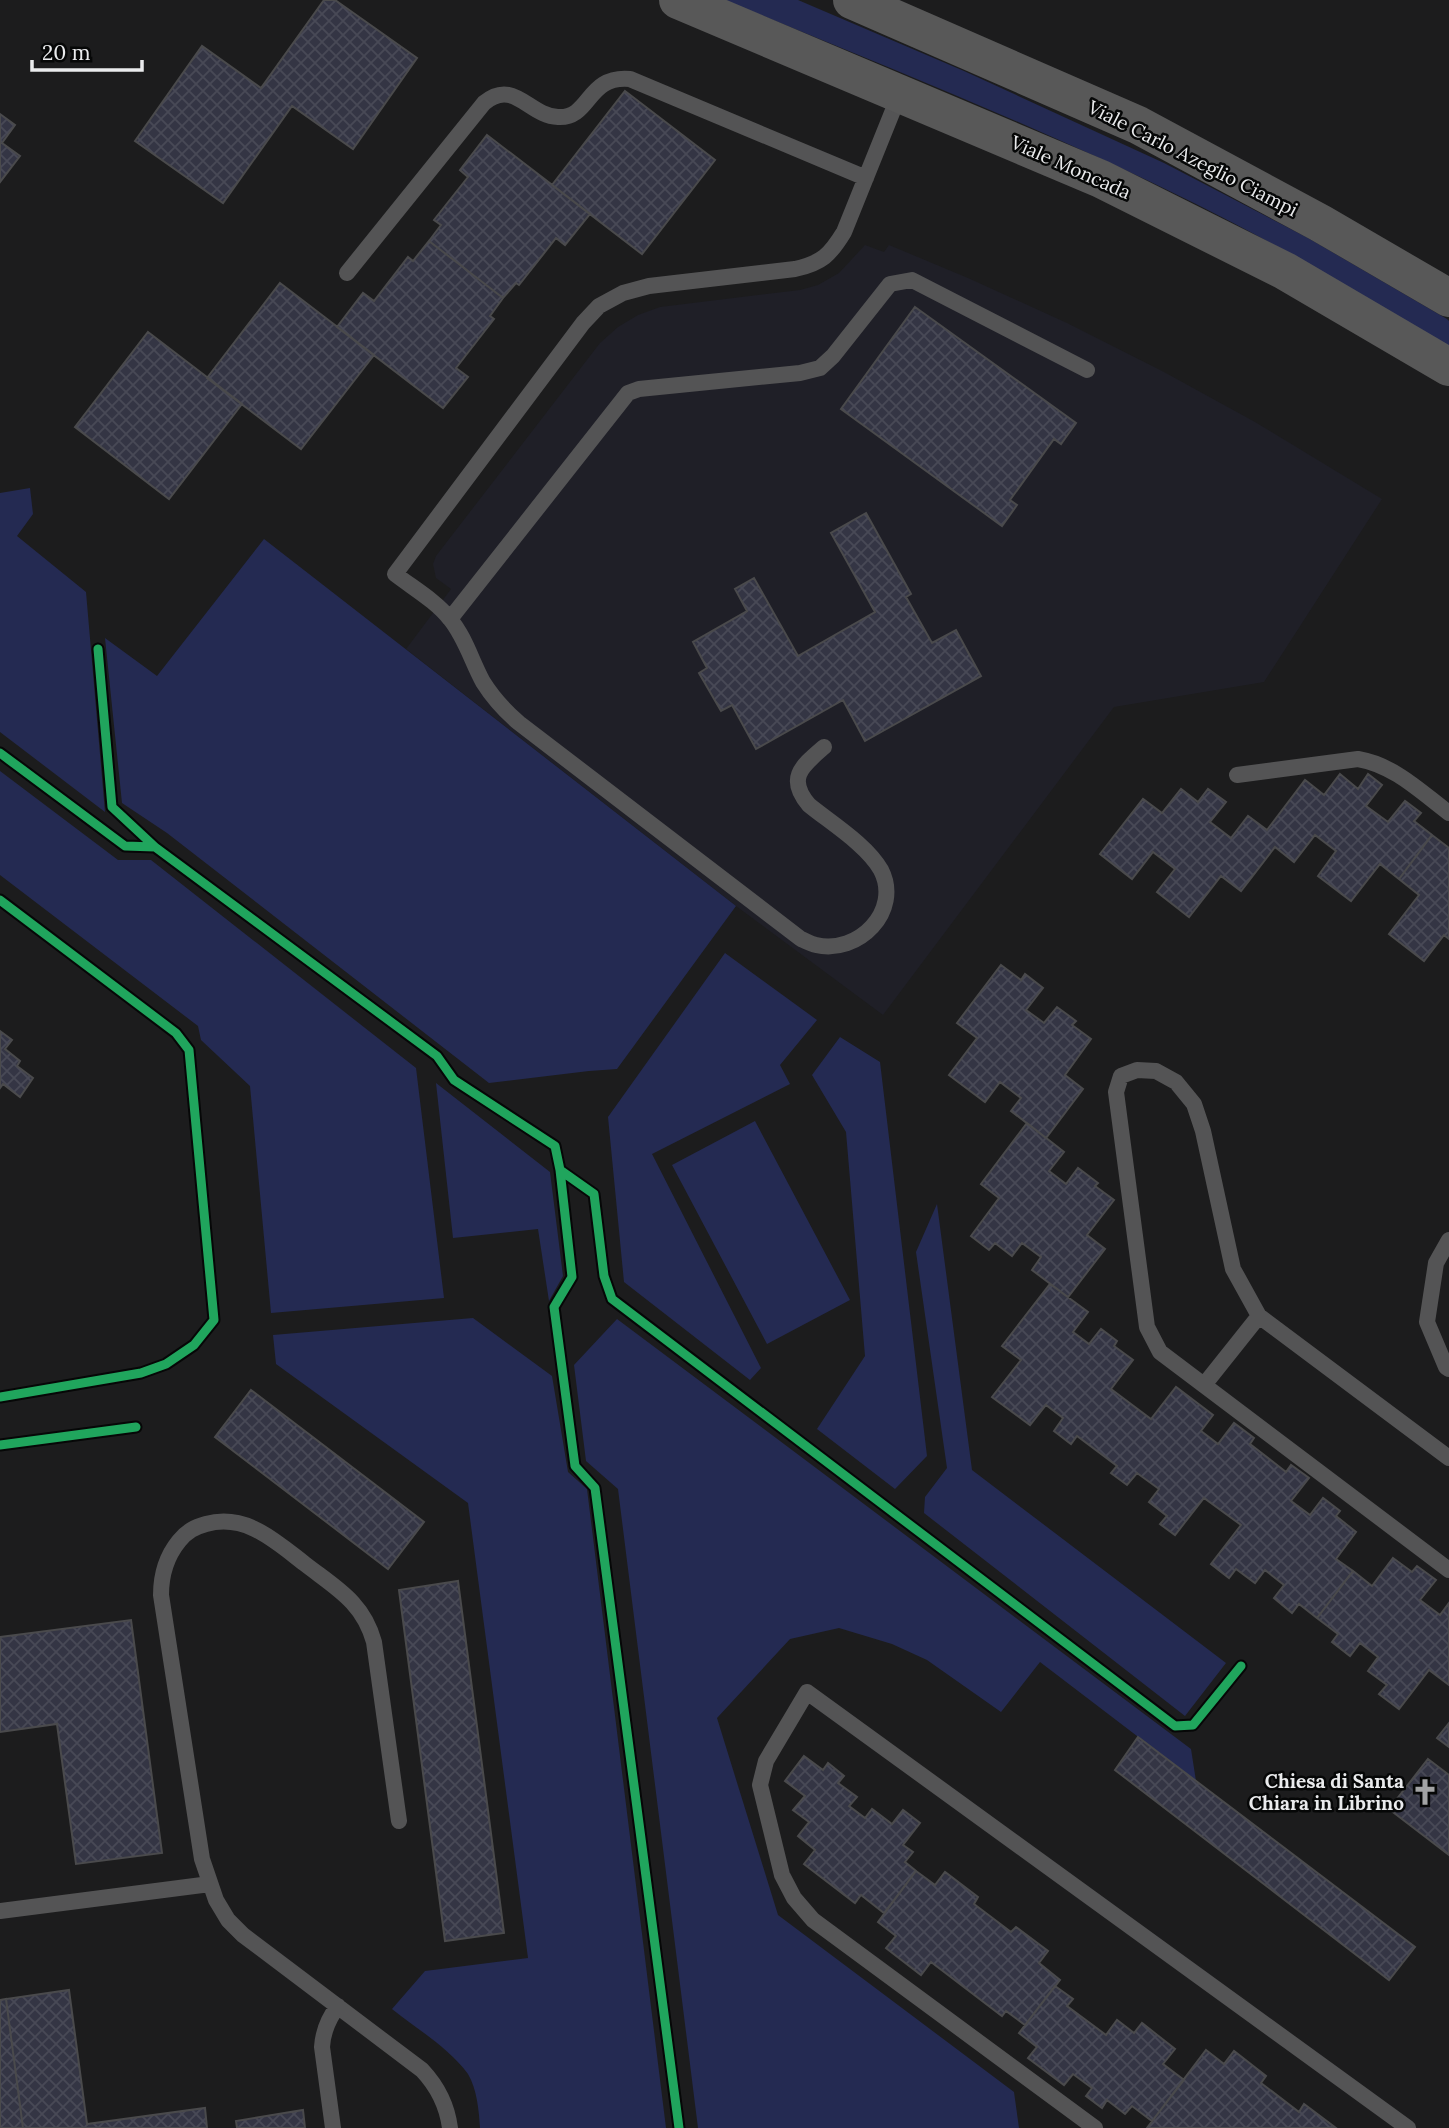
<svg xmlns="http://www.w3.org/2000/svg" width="1449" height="2128" font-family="Lora,serif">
  <defs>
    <pattern id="building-cross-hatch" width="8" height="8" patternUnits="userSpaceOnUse" patternTransform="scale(1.75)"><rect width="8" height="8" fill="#343544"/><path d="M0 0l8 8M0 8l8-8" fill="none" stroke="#484956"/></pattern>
  </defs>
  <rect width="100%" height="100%" fill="#1c1c1d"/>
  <!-- built -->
  <path fill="#1f1f27" d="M865,245l19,7 5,-7 79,33 99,45 97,49 91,50 127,77 -118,183 -150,25 -231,308 -147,-109 -330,-257 45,-60 -15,-11 -3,-14 3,-8 164,-213 18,-16 20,-12 22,-8 140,-17 18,-5 21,-12z"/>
  <!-- green -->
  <path fill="#242a52" d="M724,0h74l166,71 200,92 144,75 139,81 2,2v26c-83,-49 -166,-100 -253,-143 -154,-76 -313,-139 -472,-204z
    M30,488l3,26 -16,22 69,56 19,220 -105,-80v-239z
    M264,539l472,367 -119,163 -28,2 -100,12 -322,-250 -45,-30 -17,-165 52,38z
    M0,771l118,89h33l265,208 28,230 -173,15 -21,-227 -49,-46 -3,-14 -198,-151z
    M725,953l92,67 -37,45 10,19 -138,70 109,214 -11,12 -126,-98 -16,-165z
    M840,1037l40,25 47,394 -32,33 -78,-60 48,-73 -19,-224 -34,-57z
    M436,1083l114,89 13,104 -14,25 -11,-72 -85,9z
    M755,1121l95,179 -83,44 -95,-179z
    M937,1204l35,266 254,193 -41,53 -261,-203 1,-16 22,-29 -31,-216z
    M473,1318l79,58 16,96 19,17 79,639h-186c-1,-17 -3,-39 -12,-54 -19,-26 -51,-45 -76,-65l33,-38 103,-13 -60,-455 -192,-139 -3,-29z
    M617,1319l574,430 5,32 -156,-119 -39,50 -74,-52 -35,-16 -53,-16 -49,11 -73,79 61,197 236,177 5,36h-321l-80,-639 -32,-28 -12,-96z"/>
  <!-- building -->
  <path fill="url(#building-cross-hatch)" stroke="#4a4a4c" stroke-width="2" d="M324,0h11l82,58 -64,91 -61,-43 -69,97 -88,-62 67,-95 59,42z
    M625,91l90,69 -73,94 -90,-69z
    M0,114l15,11 -13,18 18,13 -20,26z
    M487,135l103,79 -25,31 -9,-7 -37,47 -3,-2 -13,15 -74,-57 12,-16 -7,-5 34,-43 -8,-7z
    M429,241l74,57 -13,18 4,3 -38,49 12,9 -25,31 -106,-81 26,-34 11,8 34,-44 5,4z
    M280,283l94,72 -73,94 -94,-71z
    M915,307l161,116 -15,21 -7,-5 -44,61 7,5 -15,21 -161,-117z
    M148,332l94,72 -73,95 -94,-72z
    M866,513l45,81 -5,3 26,46 24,-13 25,46 -116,65 -22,-41 -87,49 -24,-44 -11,6 -22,-38 8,-5 -14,-26 54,-31 -12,-22 19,-11 44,78 77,-44 -44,-79z
    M1340,774l18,15 10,-15 14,11 -16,21 22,16 17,-21 16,12 -7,8 18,14 -33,44 -19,-15 -29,37 -33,-25 18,-25 -21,-16 -21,27 -19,-15 -34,44 -20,-15 -32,41 -32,-25 18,-23 -22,-17 -21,27 -32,-25 43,-55 19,14 19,-24 17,13 10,-13 18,13 -16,20 21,16 17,-22 19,14 38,-50 19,15z
    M1432,835l17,13v91l-5,-4 -20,26 -35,-27 30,-39 -20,-16z
    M1001,965l20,15 4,-6 18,14 -17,22 18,13 13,-16 19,14 -4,4 19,14 -26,36 18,14 -37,49 -35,-27 10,-13 -21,-16 -15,20 -36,-27 28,-37 -20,-15z
    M0,1031l12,9 -7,9 15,12 -3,5 16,12 -13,19 -17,-13 -3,4z
    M1027,1123l37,29 -15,19 17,13 12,-16 20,15 -3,3 19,14 -27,35 18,14 -37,48 -36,-27 9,-13 -19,-14 -10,13 -17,-13 -6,7 -18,-14 28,-38 -18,-14z
    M1050,1284l38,28 -15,20 16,12 12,-15 16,12 -3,5 19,14 -22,29 40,30 25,-32 37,28 -12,16 17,13 16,-21 20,15 -4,6 36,28 5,-7 18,13 -18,23 19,14 13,-17 17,13 -4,5 20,16 -20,27 17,12 -36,47 -18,-14 -7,9 -18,-15 10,-13 -19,-15 -10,13 -19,-14 -7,9 -18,-14 30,-39 -37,-27 -29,37 -15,-11 7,-8 -18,-14 10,-13 -22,-16 -10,12 -16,-12 6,-7 -40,-30 -6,8 -17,-13 9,-13 -17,-13 -16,20 -38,-28 29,-37 -19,-14z
    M251,1390l173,132 -36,47 -173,-132z
    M1393,1558l19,14 5,-6 19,14 -16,20 20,15 9,-12v82l-20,-15 -30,39 -20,-15 8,-9 -19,-14 10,-14 -18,-14 -10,13 -18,-14 6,-8 -21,-16 36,-47 19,15z
    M458,1581l46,352 -59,8 -46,-351z
    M131,1620l31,233 -86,11 -19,-140 -57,8v-95z
    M1449,1723v24l-12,-9z
    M1138,1737l277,210 -26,33 -274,-210z
    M804,1756l19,14 5,-7 16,13 -6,7 19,14 -8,9 16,12 7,-9 20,15 11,-14 17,13 -17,22 10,7 -8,10 11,9 -32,42 -23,-18 -6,8 -51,-39 11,-14 -17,-14 11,-14 -16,-12 12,-14 -20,-15z
    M1428,1759l21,16v80l-60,-46z
    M916,1871l19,14 10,-13 33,25 -4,7 37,28 5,-5 32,24 -9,12 21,17 -35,45 -19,-14 -4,5 -71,-54 -10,13 -35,-27 10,-12 -18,-14z
    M1055,1986l18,13 -6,7 39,29 11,-15 17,13 8,-10 33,26 -12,15 21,16 -32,41 -20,-15 -7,8 -18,-14 -5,8 -16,-12 6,-8 -19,-14 -9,11 -36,-27 9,-11 -18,-14z
    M69,1990l18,134 118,-16 2,20h-184l-17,-129z
    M6,1999l17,129h-23v-128z
    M1206,2050l18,14 10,-13 32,25 -5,7 38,29 5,-8 32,24h-189z
    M303,2110l2,18h-68l-1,-7z"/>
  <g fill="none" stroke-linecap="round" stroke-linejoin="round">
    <!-- service -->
    <path stroke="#545455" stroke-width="16" d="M347,273l137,-170c30,-25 45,13 74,14 33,2 28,-42 72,-38l236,99
      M450,619l178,-226 11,-4 161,-16 20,-5 13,-12 57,-72 22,-4 175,90
      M824,747c-22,19 -38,31 -15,58 22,18 58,40 72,65 21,41 -23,85 -65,75 -5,-1 -10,-4 -15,-6l-282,-216c-14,-12 -26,-25 -36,-41 -11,-20 -18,-45 -33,-63 -14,-18 -37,-31 -55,-45l188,-251 16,-17 24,-13 26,-7 146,-17c27,-6 35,-14 49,-37l56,-139
      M1237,775l121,-16c36,6 63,33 91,54
      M1449,1240l-13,23 -9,59 19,45 3,2
      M1204,1385l55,-69
      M1449,1458l-190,-142 -26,-47 -30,-138 -9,-27 -18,-22 -20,-11 -19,-1 -16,6 -5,16 31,235 13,25 289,218
      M399,1821l-25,-179c-11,-40 -38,-54 -69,-78 -30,-23 -59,-51 -99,-40 -11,3 -19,7 -27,17 -13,16 -18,33 -18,54l41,264 14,41 12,20 15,15 179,135c16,17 25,35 28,58
      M0,1911l210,-27
      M333,2128l-11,-81c1,-16 6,-28 16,-41
      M1095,2128l-282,-208 -19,-22 -12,-23 -22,-90 6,-24 41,-69 601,436"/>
    <!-- secondary -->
    <path stroke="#585858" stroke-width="38" d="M678,0l423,179 184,92 164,96
      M852,0l286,125 182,98 129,75"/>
    <defs>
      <path id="cycleway" d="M98,649l14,158 43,40
        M0,753l125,93 30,1 282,209 17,24 101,66 5,24 12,107 -18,30 21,159 20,22 84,640
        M0,900l176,133 13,17 25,270 -20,25 -28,19 -25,9 -141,24
        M560,1170l34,24 10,82 8,23 563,427 18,-1 48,-59
        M0,1445l136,-18"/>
    </defs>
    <!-- cycleway casing -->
    <use href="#cycleway" stroke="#060707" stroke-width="13"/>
    <!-- cycleway -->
    <use href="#cycleway" stroke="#20a55d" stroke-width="9"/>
  </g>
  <!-- icons -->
  <defs>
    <symbol id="church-bare" viewBox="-9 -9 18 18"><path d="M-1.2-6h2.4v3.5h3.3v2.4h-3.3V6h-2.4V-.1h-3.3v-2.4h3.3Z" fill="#a2a3a4" stroke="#060707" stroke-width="2.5" paint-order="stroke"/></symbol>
  </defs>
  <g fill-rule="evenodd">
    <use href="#church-bare" x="1406" y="1773" width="38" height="38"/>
  </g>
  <g text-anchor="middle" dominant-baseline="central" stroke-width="5" stroke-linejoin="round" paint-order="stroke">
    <!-- street labels -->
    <g font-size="19" fill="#eaebed" stroke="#060707">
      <text transform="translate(1193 158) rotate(27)">Viale Carlo Azeglio Ciampi</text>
      <text transform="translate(1071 167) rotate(24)">Viale Moncada</text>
    </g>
    <!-- poi labels -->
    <g font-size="19" font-weight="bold" fill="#eaebed" stroke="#060707" text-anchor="end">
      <text x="1404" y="1781">Chiesa di Santa<tspan x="1404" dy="22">Chiara in Librino</tspan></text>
    </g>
  </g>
  <!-- scale -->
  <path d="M32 60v10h110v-10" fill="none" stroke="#eaebed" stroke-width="3.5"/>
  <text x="42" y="60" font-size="21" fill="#eaebed" stroke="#060707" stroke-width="5" paint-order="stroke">20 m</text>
</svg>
